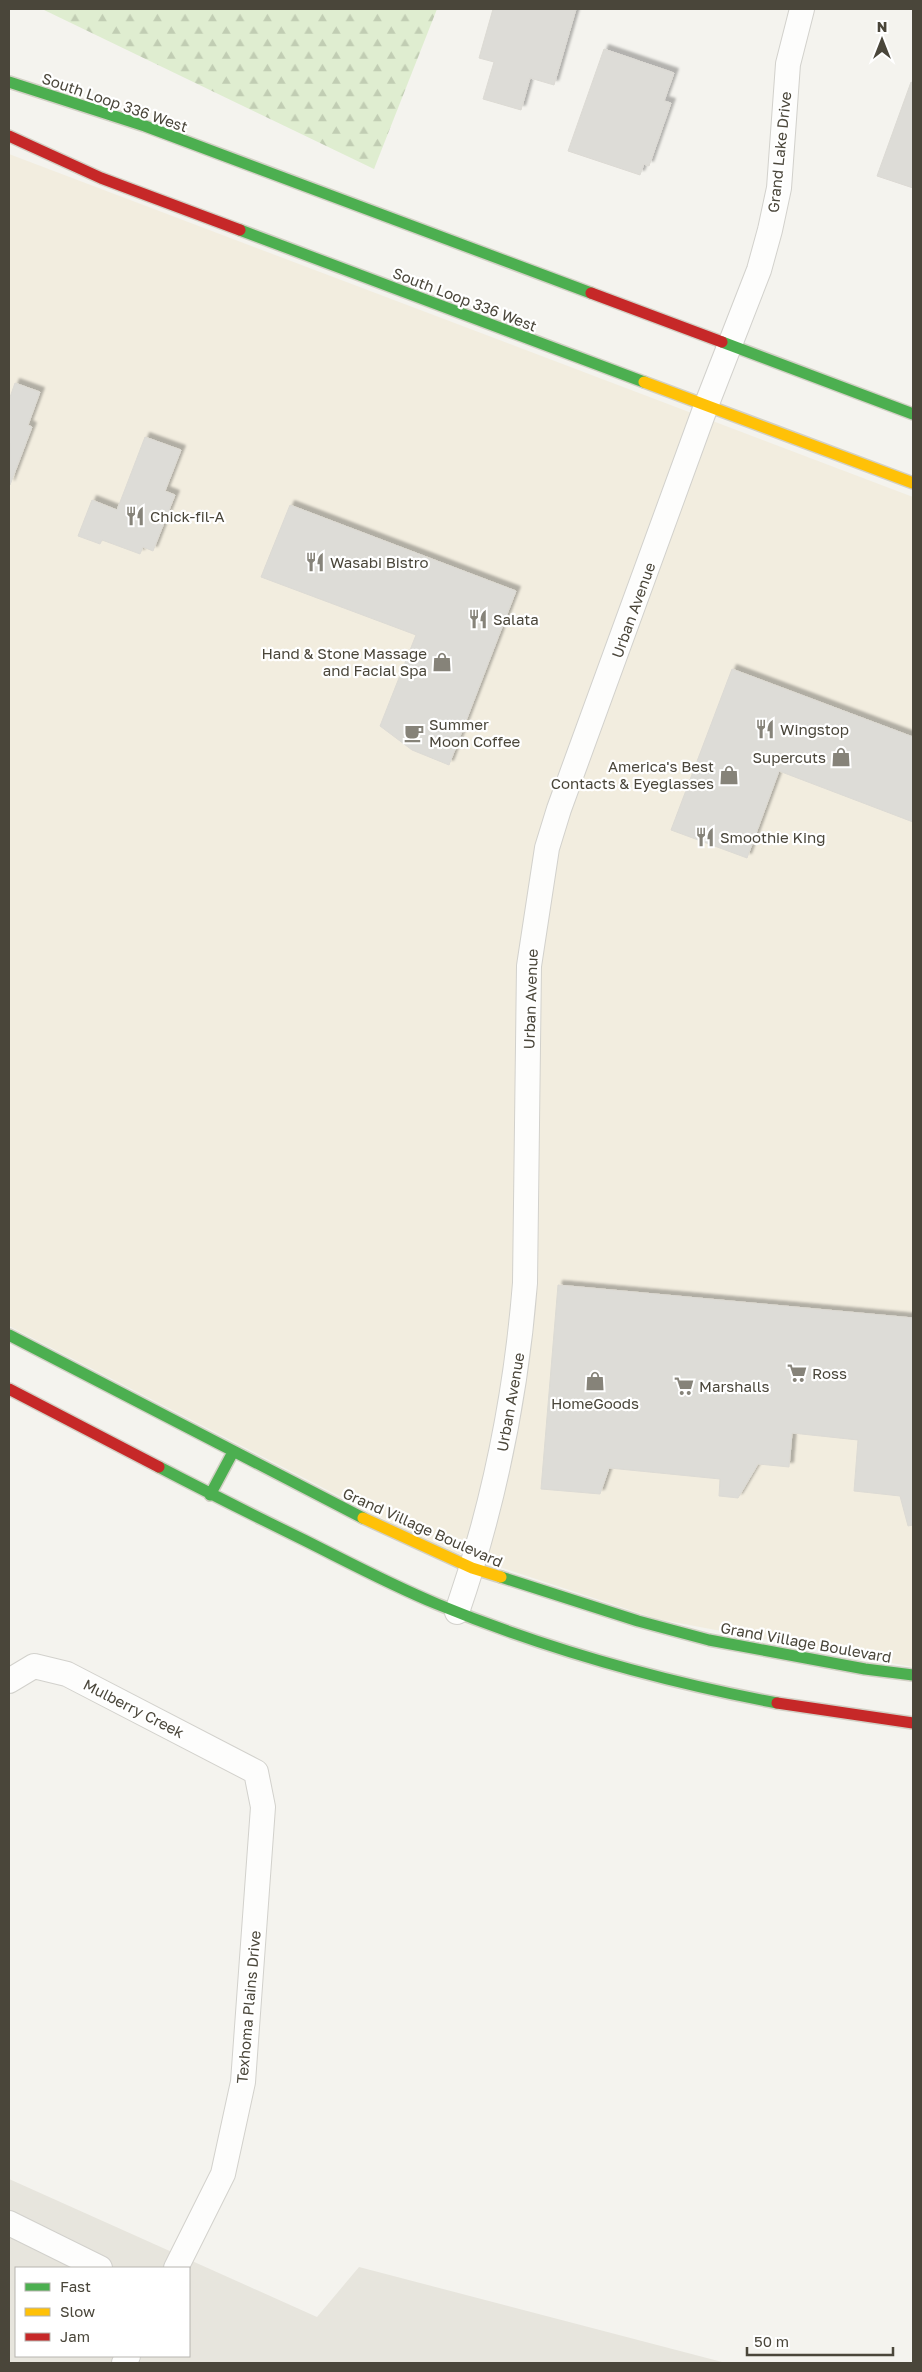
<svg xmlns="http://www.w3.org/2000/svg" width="922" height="2372" font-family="'Golos Text',sans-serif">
  <defs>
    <pattern id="forest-firs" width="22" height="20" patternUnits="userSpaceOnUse" patternTransform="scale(1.25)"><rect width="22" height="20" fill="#dfedd0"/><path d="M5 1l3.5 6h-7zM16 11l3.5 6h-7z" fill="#c1cdb3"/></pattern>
    <filter id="shadow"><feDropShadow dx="4.5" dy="-4.5" stdDeviation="1" flood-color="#0004"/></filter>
  </defs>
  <rect width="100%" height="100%" fill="#f4f3ee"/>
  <!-- residential -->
  <path fill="#e7e5dd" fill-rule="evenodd" d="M9,2179l308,138 42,-50 367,96h-717zM16,2268h173v88h-173z"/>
  <!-- commercial -->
  <path fill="#f2eddf" d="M9,154l904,343v1170l-256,-48 -221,-73 -427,-220z"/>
  <!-- forest -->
  <path fill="url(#forest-firs)" d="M42,9h395l-63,160z"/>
  <!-- building -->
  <path fill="#dddcd7" stroke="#dcdad4" filter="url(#shadow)" d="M493,9h83l-22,76 -24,-7 -9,32 -38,-11 11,-37 -15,-4z
    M604,49l70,24 -10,28 7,2 -22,63 -5,-2 -4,11 -72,-24z
    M911,82l2,1v105l-36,-12z
    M15,383l25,9 -12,33 4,2 -22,58 -1,-85z
    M145,437l36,13 -16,41 10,4 -22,56 -10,-4 -3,7 -38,-14 -2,4 -22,-8 14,-36 25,10z
    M290,505l226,86 -67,174 -37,-15 -32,-24 36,-91 -155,-58z
    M732,669l181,68v85l-134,-51 -32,87 -76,-28z
    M558,1285l355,33v207l-5,1 -8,-30 -46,-5 4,-51 -66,-7 -3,34 -31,-3 -20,34 -19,-2 1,-17 -111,-11 -9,26 -59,-5z"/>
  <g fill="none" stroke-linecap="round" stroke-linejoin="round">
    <defs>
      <path id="street" d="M457,1612c37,-107 59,-216 68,-329l4,-317 18,-118 12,-39 147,-403 53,-136 11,-40 9,-42 9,-124 14,-55
        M9,1681l25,-15 33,8 189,98 7,35 -20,275 -20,92 -47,94
        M9,2223l91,45
        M124,2363l4,-7"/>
      <path id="fast" d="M9,82l136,44 446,167
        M240,230l404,152
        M722,342l191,72
        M9,1335l354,183
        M159,1467c48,25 96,49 145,73 44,22 87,45 133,64 109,45 224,77 340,99
        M210,1495l23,-43
        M501,1577l137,44 71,19 156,29 48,6"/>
      <path id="slow" d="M644,382l269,101
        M363,1518l109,50 29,9"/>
      <path id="jam" d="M9,136l92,42 139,52
        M591,293l131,49
        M9,1389l150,78
        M777,1703l136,20"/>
    </defs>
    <!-- street casing -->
    <use href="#street" stroke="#d2d1cc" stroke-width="26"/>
    <!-- fast casing -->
    <use href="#fast" stroke="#d2d0c5" stroke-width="14"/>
    <!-- slow casing -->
    <use href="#slow" stroke="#d2d0c5" stroke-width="14"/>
    <!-- jam casing -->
    <use href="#jam" stroke="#d2d0c5" stroke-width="14"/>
    <!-- street -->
    <use href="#street" stroke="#fdfdfc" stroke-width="24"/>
    <!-- fast -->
    <use href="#fast" stroke="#4caf50" stroke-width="11"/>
    <!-- slow -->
    <use href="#slow" stroke="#ffc107" stroke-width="11"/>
    <!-- jam -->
    <use href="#jam" stroke="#c62828" stroke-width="11"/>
  </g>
  <!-- icons -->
  <defs>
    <symbol id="restaurant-bare" viewBox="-9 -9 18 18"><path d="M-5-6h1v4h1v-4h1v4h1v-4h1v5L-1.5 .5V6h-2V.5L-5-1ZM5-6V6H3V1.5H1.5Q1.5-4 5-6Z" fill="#868379" stroke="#fff" stroke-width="2.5" paint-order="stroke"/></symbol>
    <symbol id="shop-bare" viewBox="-9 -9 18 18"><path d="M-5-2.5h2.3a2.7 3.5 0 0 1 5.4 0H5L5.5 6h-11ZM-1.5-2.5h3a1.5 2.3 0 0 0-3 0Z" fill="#868379" stroke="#fff" stroke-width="2.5" paint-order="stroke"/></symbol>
    <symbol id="cafe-bare" viewBox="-9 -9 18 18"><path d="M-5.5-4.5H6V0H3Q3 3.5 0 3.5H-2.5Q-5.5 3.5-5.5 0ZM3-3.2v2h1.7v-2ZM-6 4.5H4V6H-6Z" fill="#868379" stroke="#fff" stroke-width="2.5" paint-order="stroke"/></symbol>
    <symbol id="supermarket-bare" viewBox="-9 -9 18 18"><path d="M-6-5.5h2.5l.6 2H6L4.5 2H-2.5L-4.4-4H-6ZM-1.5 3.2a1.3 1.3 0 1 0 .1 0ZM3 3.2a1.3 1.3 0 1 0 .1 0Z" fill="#868379" stroke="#fff" stroke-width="2.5" paint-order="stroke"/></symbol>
  </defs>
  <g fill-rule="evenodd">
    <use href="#restaurant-bare" x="121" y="502" width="28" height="28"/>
    <use href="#restaurant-bare" x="301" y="548" width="28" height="28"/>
    <use href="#restaurant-bare" x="464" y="605" width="28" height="28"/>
    <use href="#shop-bare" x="428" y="648" width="28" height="28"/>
    <use href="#restaurant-bare" x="751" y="715" width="28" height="28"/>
    <use href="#cafe-bare" x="400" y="719" width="28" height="28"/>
    <use href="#shop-bare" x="827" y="743" width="28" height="28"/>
    <use href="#shop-bare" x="715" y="761" width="28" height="28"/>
    <use href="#restaurant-bare" x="691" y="823" width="28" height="28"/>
    <use href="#supermarket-bare" x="783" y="1359" width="28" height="28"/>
    <use href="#shop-bare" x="581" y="1367" width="28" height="28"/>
    <use href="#supermarket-bare" x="670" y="1372" width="28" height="28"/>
  </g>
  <g text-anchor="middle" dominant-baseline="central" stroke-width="4.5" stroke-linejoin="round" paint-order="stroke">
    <!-- street labels -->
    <g font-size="15" fill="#4a463a" stroke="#fff">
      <text transform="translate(115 102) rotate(19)">South Loop 336 West</text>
      <text transform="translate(779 152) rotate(-84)">Grand Lake Drive</text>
      <text transform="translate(465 299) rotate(21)">South Loop 336 West</text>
      <text transform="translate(633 610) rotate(-70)">Urban Avenue</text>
      <text transform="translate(530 999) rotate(-88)">Urban Avenue</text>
      <text transform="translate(510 1402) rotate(-80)">Urban Avenue</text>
      <text transform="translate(423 1527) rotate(24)">Grand Village Boulevard</text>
      <text transform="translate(806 1642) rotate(10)">Grand Village Boulevard</text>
      <text transform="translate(134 1708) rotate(27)">Mulberry Creek</text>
      <text transform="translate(248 2007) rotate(-85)">Texhoma Plains Drive</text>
    </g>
    <!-- poi labels -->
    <g font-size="15" fill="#4a463a" stroke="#fff" text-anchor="start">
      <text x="150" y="516">Chick-fil-A</text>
      <text x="330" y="562">Wasabi Bistro</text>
      <text x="493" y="619">Salata</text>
      <text x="427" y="653" text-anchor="end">Hand &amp; Stone Massage<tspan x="427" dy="17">and Facial Spa</tspan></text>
      <text x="429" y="724">Summer<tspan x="429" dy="17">Moon Coffee</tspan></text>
      <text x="780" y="729">Wingstop</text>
      <text x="826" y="757" text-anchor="end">Supercuts</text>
      <text x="714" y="766" text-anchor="end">America's Best<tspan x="714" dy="17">Contacts &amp; Eyeglasses</tspan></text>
      <text x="720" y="837">Smoothie King</text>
      <text x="812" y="1373">Ross</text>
      <text x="699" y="1386">Marshalls</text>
      <text x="595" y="1403" text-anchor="middle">HomeGoods</text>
    </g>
  </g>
  <!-- border -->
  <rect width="922" height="2372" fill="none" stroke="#4a463a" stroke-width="20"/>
  <!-- legend -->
  <rect x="15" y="2267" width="175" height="90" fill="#ffffff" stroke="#b7b5b0"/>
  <rect x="25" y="2283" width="25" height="8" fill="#4caf50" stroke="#b7b5b0"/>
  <text x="60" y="2292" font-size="15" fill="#4a463a">Fast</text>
  <rect x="25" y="2308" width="25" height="8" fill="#ffc107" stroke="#b7b5b0"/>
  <text x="60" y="2317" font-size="15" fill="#4a463a">Slow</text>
  <rect x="25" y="2333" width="25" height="8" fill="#c62828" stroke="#b7b5b0"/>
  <text x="60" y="2342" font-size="15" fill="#4a463a">Jam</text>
  <!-- north arrow -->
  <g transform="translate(882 40)" stroke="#ffffff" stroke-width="4" paint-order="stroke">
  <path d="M0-4L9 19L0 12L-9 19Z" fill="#4a463a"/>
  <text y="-8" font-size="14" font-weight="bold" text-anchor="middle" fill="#4a463a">N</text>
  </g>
  <!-- scale -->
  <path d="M747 2347v8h146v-8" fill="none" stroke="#4a463a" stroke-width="2.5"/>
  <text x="754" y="2347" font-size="15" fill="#4a463a" stroke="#ffffff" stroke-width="4" paint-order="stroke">50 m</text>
</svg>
